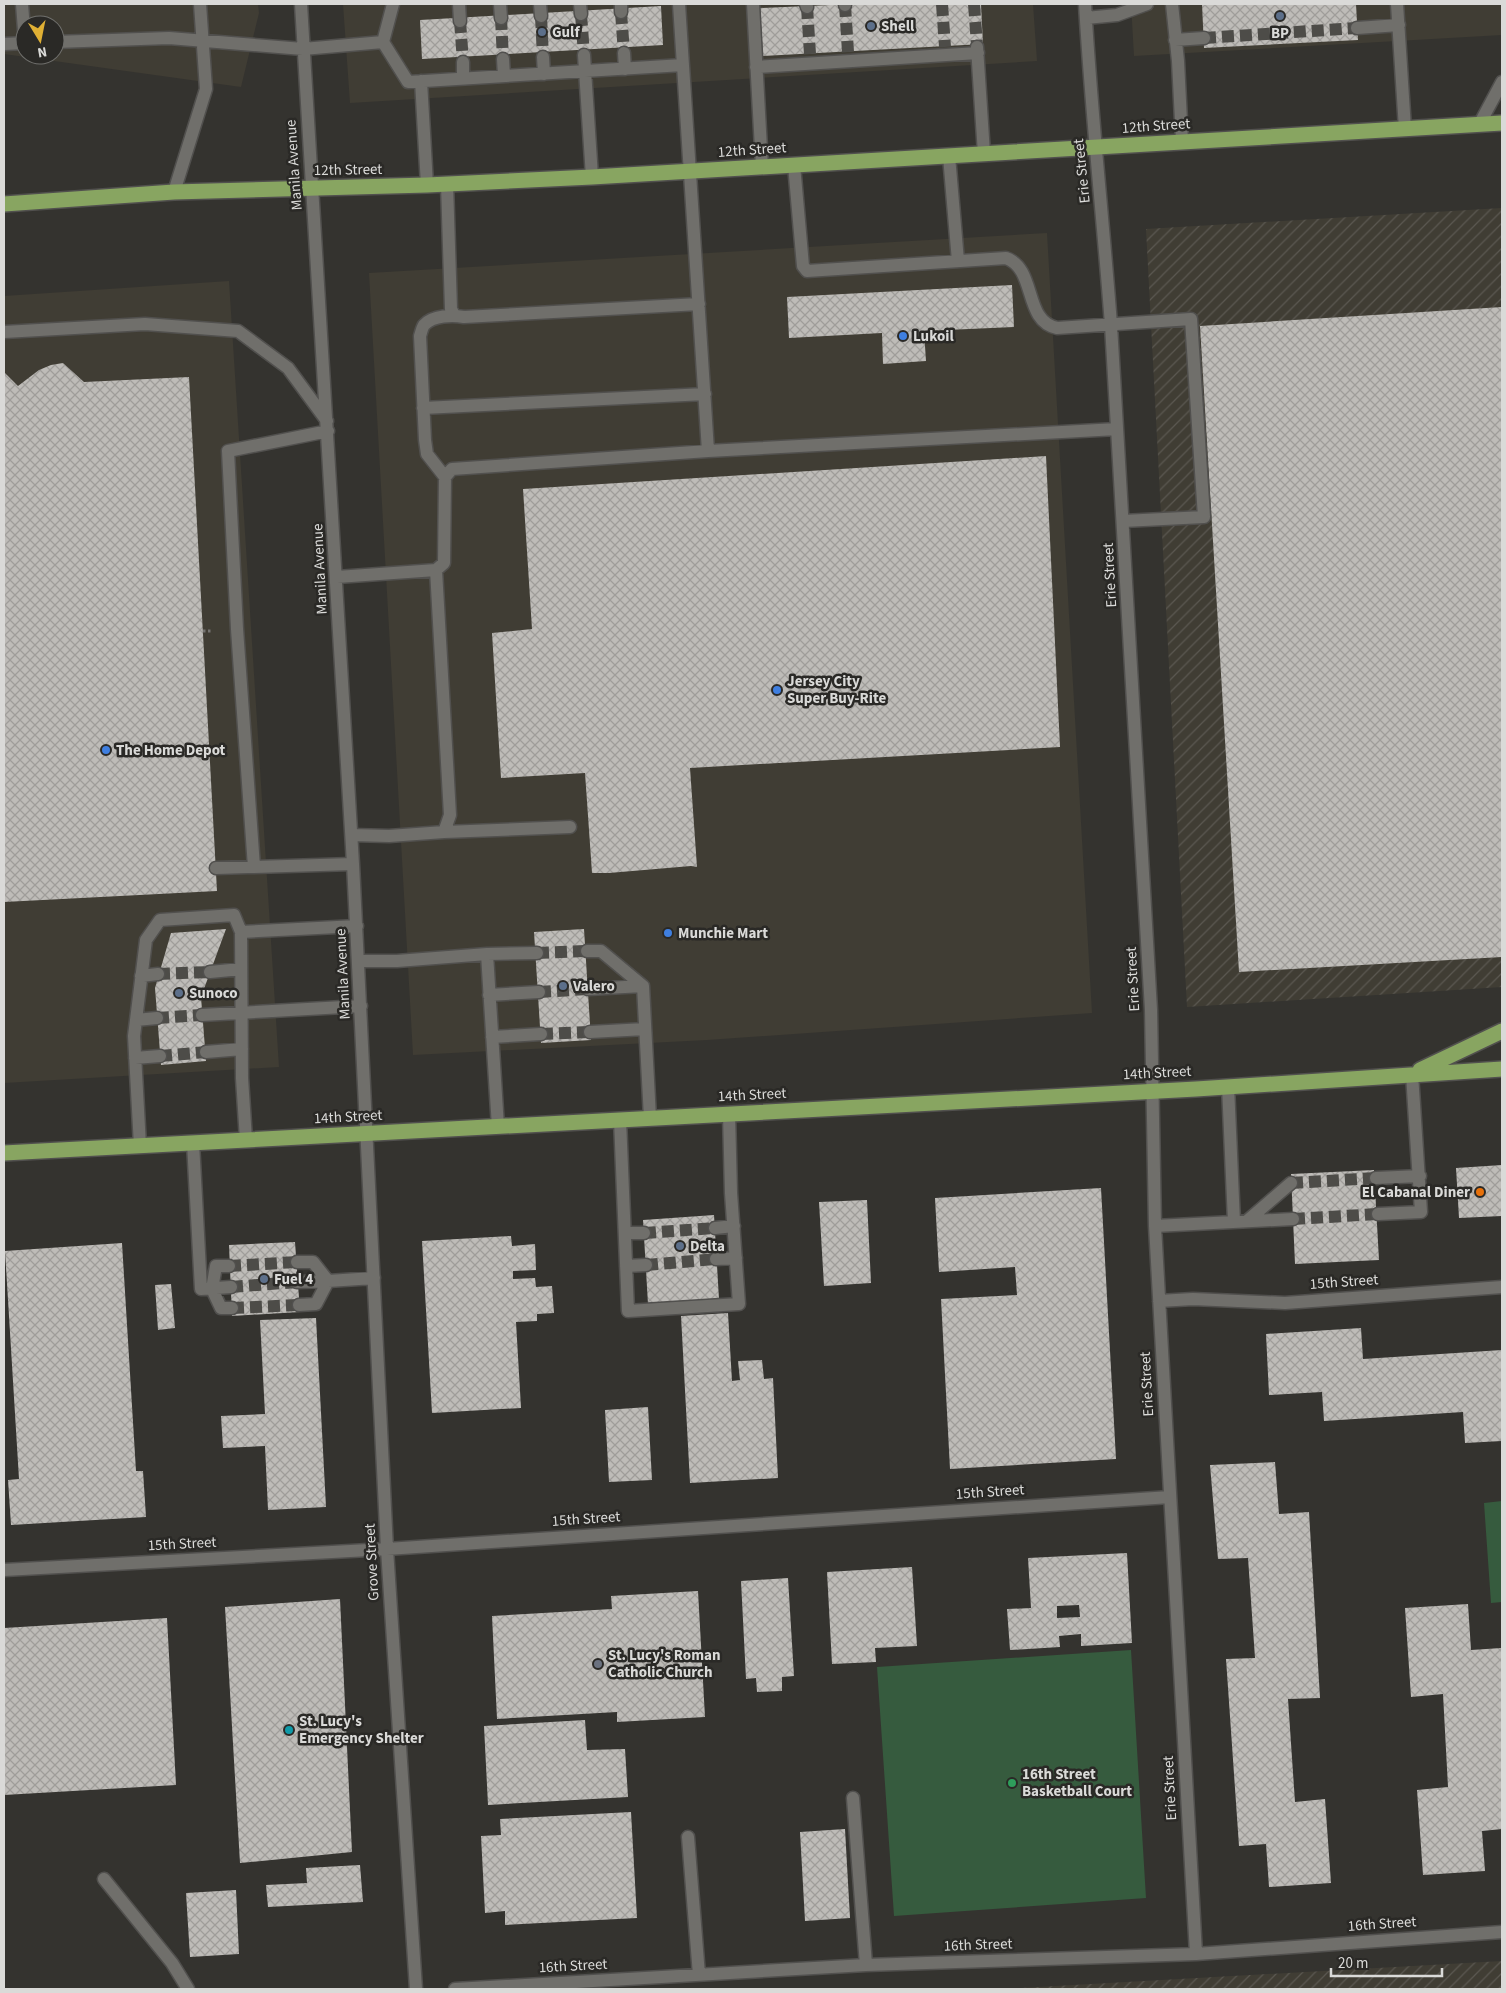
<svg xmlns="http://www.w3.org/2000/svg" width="1506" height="1993" font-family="'Source Sans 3',sans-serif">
  <defs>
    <pattern id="industrial-furrows" width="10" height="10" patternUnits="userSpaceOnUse" patternTransform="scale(1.25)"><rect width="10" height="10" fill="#403d34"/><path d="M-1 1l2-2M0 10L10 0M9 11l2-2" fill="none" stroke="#5b5851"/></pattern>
    <pattern id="building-cross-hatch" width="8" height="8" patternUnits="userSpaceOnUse" patternTransform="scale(1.25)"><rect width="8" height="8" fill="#bebcb8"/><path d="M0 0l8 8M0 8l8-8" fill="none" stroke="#9f9d9a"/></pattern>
  </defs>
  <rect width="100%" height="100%" fill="#34332f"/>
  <!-- built -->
  <path fill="#403d34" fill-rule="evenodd" d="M4,4h254l1,9 -18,74 -237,-33zM25,25h30v30h-30z
    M343,4h690l4,57 -687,42z
    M1131,4h371v31l-368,21z
    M1047,233l45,780 -385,27 -294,15 -44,-782z
    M229,281l50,786 -275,16v-787z"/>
  <!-- industrial -->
  <path fill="url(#industrial-furrows)" d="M1502,208v779l-315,20 -41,-778z
    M1502,1961v28h-501z"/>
  <!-- garden -->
  <path fill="#365b3e" d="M1502,1501v101l-11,1 -7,-100z
    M1131,1650l15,248 -252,18 -17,-249z"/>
  <!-- building -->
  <path fill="url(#building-cross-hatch)" fill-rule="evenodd" d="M853,4h128l2,40 -220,12 -3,-48z
    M1202,4h154l2,36 -154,8z
    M661,6l2,39 -241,14 -2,-39z
    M1012,285l2,42 -90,4 2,30 -43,3 -1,-31 -93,5 -2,-41z
    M1502,307v650l-263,15 -39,-646z
    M63,363l21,19 105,-5 28,514 -213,11v-530l14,14 21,-16 12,-5z
    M1046,456l14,291 -370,21 7,99 -6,-1 -82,7h-17l-7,-100 -84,5 -9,-145 40,-4 -9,-140z
    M226,929l-25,68 5,64 -45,4 -6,-77 16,-55z
    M584,929l7,111 -50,3 -7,-111z
    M1502,1165v51l-43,2 -3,-50z
    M1374,1170l5,90 -84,4 -4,-90z
    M1101,1188l15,271 -166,10 -9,-170 76,-4 -2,-28 -76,5 -4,-74z
    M867,1200l4,83 -47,3 -5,-84z
    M714,1215l5,84 -71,5 -5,-84z
    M511,1236l1,10 23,-2 1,26 -23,1v8l22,-1 1,9 16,-1 2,27 -17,1v7l-21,1 5,86 -89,5 -10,-172z
    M295,1242l5,70 -68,4 -3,-71z
    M122,1243l14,228h7l3,46 -135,8 -3,-45 11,-1 -14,-228z
    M171,1284l4,44 -17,2 -3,-45z
    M728,1313l4,68 8,-1 -2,-19 24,-1 2,19 9,-1 5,100 -88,5 -9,-167z
    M316,1318l10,189 -58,3 -3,-64 -42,2 -2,-32 44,-2 -5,-94z
    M1361,1328l2,31 139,-9v91l-37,2 -2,-31 -139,9 -2,-29 -53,3 -3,-61z
    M648,1407l4,73 -43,2 -4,-72z
    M1275,1462l4,52 30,-2 11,186 -32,1 7,103 30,-3 6,84 -62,4 -3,-43 -27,2 -13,-187 29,-1 -7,-100 -30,1 -8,-94z
    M1127,1553l5,90 -51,3v-12l-22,2 1,11 -50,3 -3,-41 24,-1 -3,-50zM1079,1605l1,12 -23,1v-12z
    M912,1567l5,79 -42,2 1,14 -44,2 -5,-92z
    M788,1578l6,98 -12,1v14l-25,1 -1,-14 -10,1 -5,-98z
    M698,1591l7,126 -88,5v-10l-120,7 -5,-103 120,-7 -1,-13z
    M340,1599l12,253 -112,11 -15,-256z
    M1468,1604l3,46 30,-2 1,181 -20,2 3,40 -62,4 -6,-85 31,-3 -5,-93 -32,3 -6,-89z
    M167,1618l9,167 -172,10v-167z
    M585,1720l2,30 38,-1 3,48 -140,8 -4,-79z
    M631,1812l6,106 -132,7v-14l-20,2 -4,-77 20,-1 -1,-16z
    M845,1829l5,89 -45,3 -5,-89z
    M360,1865l3,37 -95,5 -2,-22 41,-2 -1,-15z
    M236,1890l3,64 -49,3 -4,-64z"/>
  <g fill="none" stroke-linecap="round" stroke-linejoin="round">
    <!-- minor-tunnel -->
    <path stroke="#4d4c48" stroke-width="12" stroke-dasharray="12 6" stroke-linecap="butt" d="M942,4l3,43
      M974,4l3,41
      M845,5l3,47
      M807,7l3,47
      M621,12l3,41
      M581,14l3,41
      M541,16l2,41
      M501,18l2,41
      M460,21l3,41
      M1204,38l153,-10
      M537,953l50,-2
      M158,974l52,-2
      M539,992l49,-3
      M157,1018l45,-3
      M541,1034l49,-2
      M160,1056l46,-4
      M1291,1183l85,-5
      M1293,1219l85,-5
      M644,1233l71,-5
      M646,1265l70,-6
      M229,1266l68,-4
      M231,1287l66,-5
      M232,1308l67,-3"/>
    <defs>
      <path id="minor" d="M22,4l3,39
        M301,4l52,860 34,685 29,440
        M459,4l1,17
        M500,4l1,14
        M540,4l1,12
        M580,4l1,10
        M621,4v8
        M679,4l29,447
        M753,4l9,163
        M806,4l1,3
        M845,4v1
        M1085,4c6,107 18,214 26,321l40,685 4,216 41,728
        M1172,4l6,57 4,80
        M1397,4l8,125
        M1086,18l31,-3 30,-11
        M1357,28l42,-3
        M1175,40l29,-2
        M55,42l114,-4 134,11 80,-7 10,-38
        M383,42l25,40 275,-17
        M4,44l21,-1
        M977,47l7,107
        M624,53l1,16
        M584,55l8,122
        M543,57l1,17
        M503,59l1,17
        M463,62v16
        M756,67l222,-14
        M421,81l6,104
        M1479,125l23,-43
        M949,156l9,105
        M794,165l9,101 4,5 199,-13c31,11 17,63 51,70l134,-9 13,198 -81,4
        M447,184l4,125 3,6
        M174,192l32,-103 -6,-85
        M4,332l141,-8 93,7 50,37 39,53
        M423,408l282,-14
        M445,477l-18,-23 -2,-14 -5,-104c1,-3 2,-8 4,-11 9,-10 29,-10 40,-8l235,-13
        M337,577l99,-7 8,-7 1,-86 7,-8 256,-18 409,-22
        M444,832l126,-5
        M352,835l37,1 55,-4 6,-17 -14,-245
        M254,867l-17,-238 -9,-178 100,-20
        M216,868l137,-4
        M241,932l116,-6
        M587,951h14l42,35 7,132
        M487,954l50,-1
        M359,961h38l90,-7 11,173
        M210,972l31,-3
        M141,976l17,-2
        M588,989l55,-3
        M489,995l50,-3
        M202,1015l159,-9
        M136,1020l21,-2
        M590,1032l55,-3
        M492,1037l49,-3
        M206,1052l36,-3
        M135,1058l25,-2
        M1228,1086l6,136
        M620,1120l8,191 111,-7 -8,-111 -2,-79
        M193,1143l8,146 30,-2
        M140,1146l-6,-110 12,-96 14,-20 74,-5 7,17 1,146 4,62
        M1376,1178l44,-2
        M1378,1214l43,-2 -9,-138
        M1247,1221l44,-38
        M1155,1226l138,-7
        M715,1228l19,-2
        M625,1233h19
        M716,1259l20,-1
        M297,1262h16l15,19
        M229,1266h-13l-4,23 9,19h11
        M626,1266l20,-1
        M297,1282l31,-1
        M1159,1301l34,-2 92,4 217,-16
        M299,1305l17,-1 12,-23 46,-3
        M4,1570l383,-21 783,-52
        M853,1798l13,167
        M688,1837l11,138
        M104,1879l68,84 16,26
        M455,1989l411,-24 330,-11 306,-22"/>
      <path id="highway" d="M4,204l170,-12 253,-7 165,-8 910,-54
        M1420,1070l82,-39
        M4,1153l1192,-64 306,-20"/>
    </defs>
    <!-- minor casing -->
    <use href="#minor" stroke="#51504e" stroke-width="15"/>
    <!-- highway casing -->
    <use href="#highway" stroke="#51504e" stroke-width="18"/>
    <!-- path -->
    <path stroke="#747370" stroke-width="3" stroke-dasharray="2.5 2.5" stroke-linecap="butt" d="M203,631h9"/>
    <!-- minor -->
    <use href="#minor" stroke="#706f6b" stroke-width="12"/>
    <!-- highway -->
    <use href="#highway" stroke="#88a561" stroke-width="15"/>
  </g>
  <!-- markers -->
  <g fill="#5c6f8a" stroke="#2a2926" stroke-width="2">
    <circle cx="1280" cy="16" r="5"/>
    <circle cx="871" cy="26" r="5"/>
    <circle cx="542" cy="32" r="5"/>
    <circle cx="563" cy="986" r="5"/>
    <circle cx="179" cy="993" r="5"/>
    <circle cx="680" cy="1246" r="5"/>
    <circle cx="264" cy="1279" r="5"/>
  </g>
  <g fill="#3f7fe0" stroke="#2a2926" stroke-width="2">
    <circle cx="903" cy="336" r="5"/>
    <circle cx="777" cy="690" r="5"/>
    <circle cx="106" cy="750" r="5"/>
    <circle cx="668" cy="933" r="5"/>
  </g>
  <circle fill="#e8710a" stroke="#2a2926" stroke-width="2" cx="1480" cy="1192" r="5"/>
  <circle fill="#6b7280" stroke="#2a2926" stroke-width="2" cx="598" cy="1664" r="5"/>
  <circle fill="#0f9aa8" stroke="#2a2926" stroke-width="2" cx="289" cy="1730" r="5"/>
  <circle fill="#2e9e5b" stroke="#2a2926" stroke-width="2" cx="1012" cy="1783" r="5"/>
  <g text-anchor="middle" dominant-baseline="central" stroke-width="5" stroke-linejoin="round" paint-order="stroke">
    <!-- poi labels -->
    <g font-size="15" font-weight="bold" fill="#dadad8" stroke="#2a2926" text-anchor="start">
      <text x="881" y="26">Shell</text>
      <text x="552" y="32">Gulf</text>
      <text x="1280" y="33" text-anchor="middle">BP</text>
      <text x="913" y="336">Lukoil</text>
      <text x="787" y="681">Jersey City<tspan x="787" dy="17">Super Buy-Rite</tspan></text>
      <text x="116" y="750">The Home Depot</text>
      <text x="678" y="933">Munchie Mart</text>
      <text x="573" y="986">Valero</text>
      <text x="189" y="993">Sunoco</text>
      <text x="1470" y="1192" text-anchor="end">El Cabanal Diner</text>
      <text x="690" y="1246">Delta</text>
      <text x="274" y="1279">Fuel 4</text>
      <text x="608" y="1655">St. Lucy's Roman<tspan x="608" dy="17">Catholic Church</tspan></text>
      <text x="299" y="1721">St. Lucy's<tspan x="299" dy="17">Emergency Shelter</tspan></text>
      <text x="1022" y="1774">16th Street<tspan x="1022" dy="17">Basketball Court</tspan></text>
    </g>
    <!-- street labels -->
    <g font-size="15" fill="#dadad8" stroke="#2a2926">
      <text transform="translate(1156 126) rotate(-4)">12th Street</text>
      <text transform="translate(752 150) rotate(-4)">12th Street</text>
      <text transform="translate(294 165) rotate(-94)">Manila Avenue</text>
      <text transform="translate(348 170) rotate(-1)">12th Street</text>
      <text transform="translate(1082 171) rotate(-96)">Erie Street</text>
      <text transform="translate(320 569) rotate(-93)">Manila Avenue</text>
      <text transform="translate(1110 575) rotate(-93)">Erie Street</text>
      <text transform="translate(343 974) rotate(-93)">Manila Avenue</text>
      <text transform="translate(1133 979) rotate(-93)">Erie Street</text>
      <text transform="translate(1157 1073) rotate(-3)">14th Street</text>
      <text transform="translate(752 1095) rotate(-3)">14th Street</text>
      <text transform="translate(348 1117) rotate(-3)">14th Street</text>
      <text transform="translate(1344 1282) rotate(-4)">15th Street</text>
      <text transform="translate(1147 1384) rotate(-93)">Erie Street</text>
      <text transform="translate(990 1492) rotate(-4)">15th Street</text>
      <text transform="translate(586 1519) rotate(-4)">15th Street</text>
      <text transform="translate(182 1544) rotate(-3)">15th Street</text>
      <text transform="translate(372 1562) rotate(-93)">Grove Street</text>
      <text transform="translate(1170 1788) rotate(-93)">Erie Street</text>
      <text transform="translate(1382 1924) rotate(-4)">16th Street</text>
      <text transform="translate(978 1945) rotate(-2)">16th Street</text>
      <text transform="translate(573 1966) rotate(-3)">16th Street</text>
    </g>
  </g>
  <!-- border -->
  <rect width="1506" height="1993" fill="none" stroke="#dadad8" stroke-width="10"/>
  <!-- north arrow -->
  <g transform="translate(40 40) rotate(170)"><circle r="24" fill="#2a2926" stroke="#70706d"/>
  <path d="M0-4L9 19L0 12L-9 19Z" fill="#e0b034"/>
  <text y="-8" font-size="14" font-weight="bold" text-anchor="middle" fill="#dadad8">N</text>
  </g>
  <!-- scale -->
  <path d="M1331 1968v8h111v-8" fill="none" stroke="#dadad8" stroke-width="2.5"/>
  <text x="1338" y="1968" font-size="15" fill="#dadad8" stroke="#2a2926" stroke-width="4" paint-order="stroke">20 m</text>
</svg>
